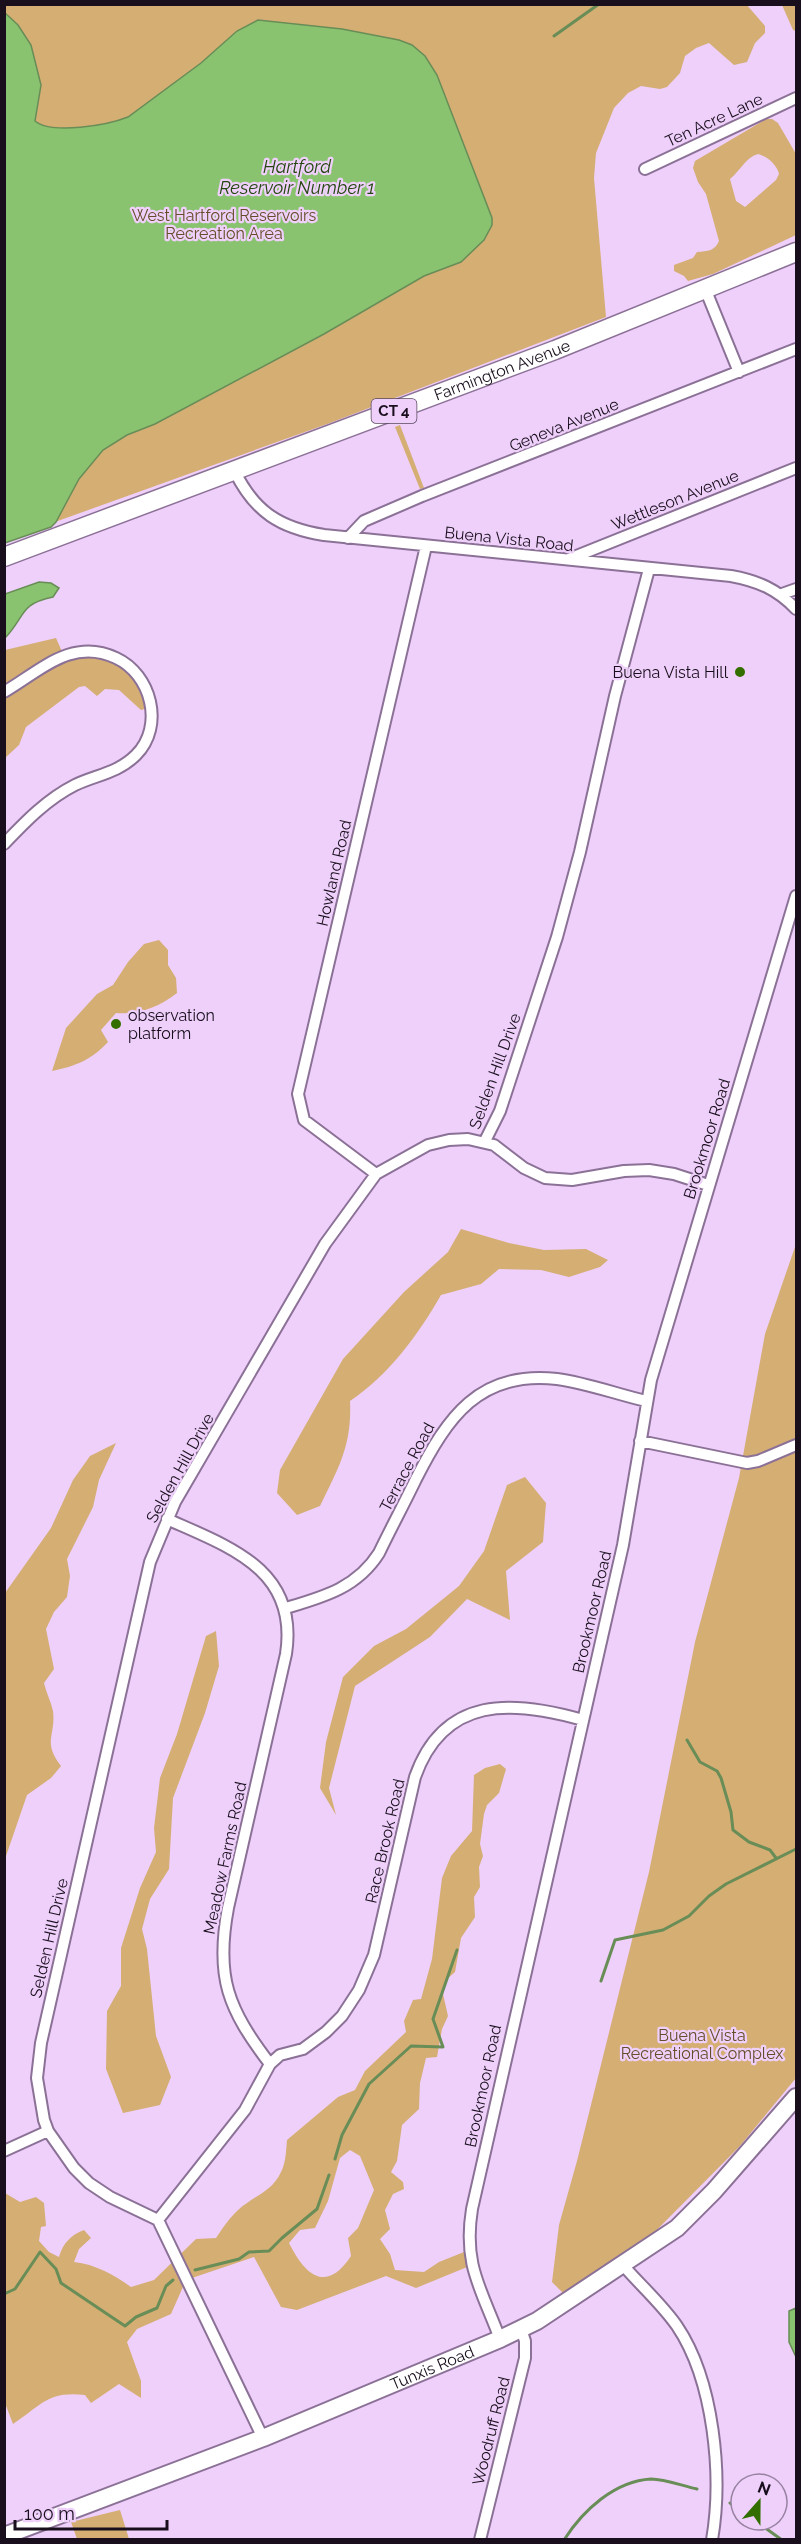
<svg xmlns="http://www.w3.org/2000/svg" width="801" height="2544" font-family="Raleway,sans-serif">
  <rect width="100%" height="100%" fill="#eed0fa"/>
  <!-- green -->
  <path fill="#d5ae74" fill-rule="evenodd" d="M746,4l19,22v7l-10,10 -8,19 -13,3 -25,-22 -13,5 -11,8 -5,17 -13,14 -7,2 -19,-3 -13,7 -14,15 -18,45 -2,25 12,139 -276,106 -325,117 -1,-535z
    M782,5h14v26l-3,-1z
    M766,119h6l6,4 18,31v81l-83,39 -25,7 -4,-5 -10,-5v-6l19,-7 4,-6c11,-1 18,-1 22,-11l-13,-47 -8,-12 -5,-14 2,-7zM758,154c9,2 19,11 21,20l-3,6 -31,27 -9,-6 -6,-22c11,-9 15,-21 28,-25z
    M400,425l24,63 -4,1 -25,-62z
    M56,638l8,18 17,-4 51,16 20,39 -11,3 -22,-20 -14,-1 -8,7 -12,-10 -6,1 -53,40 -7,18 -14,13v-108z
    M159,940l9,10v15l8,13 1,15c-18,14 -38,22 -61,20l-15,17 7,12c-17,18 -32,24 -56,29l14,-43 31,-34 16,-9 15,-23 16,-18z
    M461,1229l48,14 35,7 42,-1 22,11 -8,7 -31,10 -28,-7 -42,-1 -18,15 -40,11c-23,40 -52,80 -91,106 2,44 -11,66 -30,105l-23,9 -20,-22 3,-23 63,-111 61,-67 44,-40z
    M796,1244v834l-56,68 -107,108 -67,42 -14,-14 7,-57 18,-64 72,-289 46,-230 44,-164 26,-144z
    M116,1443l-17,37 -6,27 -26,52 3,17 -3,21 -13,15 -8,17 8,40 -10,14c2,9 7,19 9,28 3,25 -11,30 8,55l-10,12 -24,17 -22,64v-266l46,-65 22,-48 17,-24z
    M525,1477l21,26 -3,39 -37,29 4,49 -43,-21 -37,38 -75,49 -26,102 7,27 -16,-27 6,-46 17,-65 31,-31 32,-17 53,-43 25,-35 23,-66z
    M216,1631l3,35 -14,47 -32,85 -4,71 -19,30 -8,30 5,20 9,87 15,41 -11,28 -37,8 -17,-44 1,-58 14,-25v-38l19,-60 16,-36 -2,-24 6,-50 17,-44 29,-98z
    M500,1764l6,5 -7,24 -12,12 -3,9 -4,30 3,12 -4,11 1,20 -6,10 1,20 -14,21 -6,34 -8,7 -4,15 5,22 -6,13 -5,28 -11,1 -6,25 -1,26 -17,16 -5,36 -6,11 12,10 1,7 -11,5 -8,16 5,19 -10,10 10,15 5,16 29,2 15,-10 30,-12 3,15 -56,23 -30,-12 -89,34 -16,-3 -27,-50 -68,23 -15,34 -34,15 -10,13 14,39v17l-22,-14 -28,19 -6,-8c-38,-4 -43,10 -72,29l-8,-21v-210l15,9 16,-5 8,6 2,23 -5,1 -2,14 10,11 10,5c4,-14 12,-22 25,-27l7,8 -12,11 -5,13c21,2 40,13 57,25l23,-7 42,-41 20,-1c8,-12 18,-27 31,-35 14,-10 26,-14 34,-31 5,-9 5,-22 6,-32l51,-43 17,-7 10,-19 41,-39 -2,-11 9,-21 8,-1 11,-40 10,-81 9,-22 21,-25 2,-56 11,-7zM350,2150l10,6 14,34 -16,38 -10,10 3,18c-25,38 -46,19 -62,-13l11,-13 15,-2 13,-27 12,-43z
    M120,2510l9,29h-52l-6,-17z"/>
  <!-- water -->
  <path fill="#8ac370" stroke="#688d57" stroke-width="1.5" d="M4,12l14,13 13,20 10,40 -6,36c17,14 73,4 93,-4l73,-54 36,-32 21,-11 84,9 57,11 13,5 13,11 12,19 55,143v7l-8,15 -23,22 -37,14 -100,58 -169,90 -28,11 -24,15 -24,29 -23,43 -5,5 -46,16z
    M39,582l12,1 8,5 -6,9c-34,7 -27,19 -48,41v-44z
    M796,2308v49l-7,-15v-31z"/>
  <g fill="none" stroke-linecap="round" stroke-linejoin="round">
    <!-- stream -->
    <path stroke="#688d57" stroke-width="3" d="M554,36l45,-32
      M687,1740l13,22 17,9 4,7 10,34 2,18 16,12 21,8 6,8
      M601,1981l14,-41 48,-10 26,-14 20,-20 17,-12 70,-35
      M335,2159l7,-24 27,-51 42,-38 32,1 -10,-28 24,-69
      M195,2270l44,-11 10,-7 20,-1 13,-13 35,-29 12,-34
      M4,2294l11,-5 25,-37 16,17 5,14 64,43 11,-9 21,-9 9,-22 7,-6
      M730,2503l11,8
      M754,2520l28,20
      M564,2540c19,-30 51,-59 87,-61 14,0 32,7 46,10"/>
    <defs>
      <path id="street" d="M645,169l151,-71
        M706,291l33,81
        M235,472c20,40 45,56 89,63l407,41c27,5 46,13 65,33
        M348,538l16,-17 58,-25 374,-147
        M569,559l227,-91
        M782,594l14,-5
        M4,692c36,-21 68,-55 112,-34 35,16 49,68 20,97 -18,18 -40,20 -61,30 -28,14 -50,37 -71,59
        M485,1141l15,-30 57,-174 23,-85 35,-156 34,-127
        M376,1174l-72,-54 -6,-26 128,-548
        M640,1441l107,22 11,-2 38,-16
        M286,1608c37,-11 71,-20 93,-55 12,-25 25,-49 37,-74 31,-61 63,-109 141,-100 30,4 59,15 89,22
        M270,2064l10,-9 23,-6 23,-17 16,-16 17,-26 15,-35 41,-178c29,-82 98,-77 168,-57
        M4,2151l44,-20
        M158,2220l87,-110 25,-46c-42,-55 -55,-87 -42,-156l58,-254c13,-84 -56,-107 -119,-135
        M622,2264c18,21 39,39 55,62 37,55 46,150 35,214
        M500,2339c-19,-51 -37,-74 -28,-130l151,-664 28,-165 145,-484
        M263,2438l-105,-218 -48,-23 -21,-14 -15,-15 -26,-37 -4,-11 -7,-42 4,-35 109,-481 25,-60 150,-258 51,-70 52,-29 21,-5 19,-1 26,6 30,23 21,10 27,2 52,-9 25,-1 25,4 34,11
        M480,2540l45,-182v-17l-4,-12"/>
      <g id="secondary">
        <path id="s1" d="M4,2536l259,-98 237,-99 37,-18 140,-93 37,-37 82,-94"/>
      </g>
      <g id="primary">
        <path id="s2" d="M4,557l551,-207 241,-98"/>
      </g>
    </defs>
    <!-- street casing -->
    <use href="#street" stroke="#8c7197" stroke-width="14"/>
    <!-- secondary casing -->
    <use href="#secondary" stroke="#8c7197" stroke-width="20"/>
    <!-- primary casing -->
    <use href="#primary" stroke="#8c7197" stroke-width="21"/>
    <!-- street -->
    <use href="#street" stroke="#fff" stroke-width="10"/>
    <!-- secondary -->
    <use href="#secondary" stroke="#fff" stroke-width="16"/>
    <!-- primary -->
    <use href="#primary" stroke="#fff" stroke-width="18"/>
  </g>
  <!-- markers -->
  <g fill="#326f00" stroke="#eed0fa" stroke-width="2">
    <circle cx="740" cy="672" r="6"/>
    <circle cx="116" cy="1024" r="6"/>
  </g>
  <g text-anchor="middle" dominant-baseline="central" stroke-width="4.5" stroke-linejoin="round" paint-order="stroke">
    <!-- shield labels -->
    <rect fill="#eed0fa" stroke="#58485f" stroke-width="1.5" x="371.5" y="399" width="45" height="24" rx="4.5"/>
    <g font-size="15" font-weight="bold" fill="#180e1c">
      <text x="394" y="411">CT 4</text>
    </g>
    <!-- street labels -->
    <g font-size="16" fill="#180e1c" stroke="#eed0fa">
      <text transform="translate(714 120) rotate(-25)">Ten Acre Lane</text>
      <text stroke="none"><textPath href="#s2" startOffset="532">Farmington Avenue</textPath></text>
      <text transform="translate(564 425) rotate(-22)">Geneva Avenue</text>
      <text transform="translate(675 500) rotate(-22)">Wettleson Avenue</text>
      <text transform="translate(509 539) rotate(6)">Buena Vista Road</text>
      <text transform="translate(334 873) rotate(-77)">Howland Road</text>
      <text transform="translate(495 1071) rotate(-70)">Selden Hill Drive</text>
      <text transform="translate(707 1139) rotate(-73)">Brookmoor Road</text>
      <text transform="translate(407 1467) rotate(-62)">Terrace Road</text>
      <text transform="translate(180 1468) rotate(-61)">Selden Hill Drive</text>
      <text transform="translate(592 1612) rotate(-77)">Brookmoor Road</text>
      <text transform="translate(385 1841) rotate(-77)">Race Brook Road</text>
      <text transform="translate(225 1858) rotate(-78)">Meadow Farms Road</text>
      <text transform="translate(49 1938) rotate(-77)">Selden Hill Drive</text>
      <text transform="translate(483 2086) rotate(-78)">Brookmoor Road</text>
      <text stroke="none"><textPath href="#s1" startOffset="460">Tunxis Road</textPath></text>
      <text transform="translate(491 2431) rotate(-76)">Woodruff Road</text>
    </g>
    <!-- park labels -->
    <g font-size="16" fill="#654d28" stroke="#eed0fa">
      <text x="224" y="215">West Hartford Reservoirs<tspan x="224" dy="18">Recreation Area</tspan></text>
      <text x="702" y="2035">Buena Vista<tspan x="702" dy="18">Recreational Complex</tspan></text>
    </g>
    <!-- poi labels -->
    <g font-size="16" fill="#180e1c" stroke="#eed0fa" text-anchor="end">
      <text x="728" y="672">Buena Vista Hill</text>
      <text x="128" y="1015" text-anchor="start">observation<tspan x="128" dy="18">platform</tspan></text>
    </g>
    <!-- water labels -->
    <g font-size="18" font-style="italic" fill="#22460d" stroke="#eed0fa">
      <text x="297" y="166">Hartford<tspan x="297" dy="21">Reservoir Number 1</tspan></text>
    </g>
  </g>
  <!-- border -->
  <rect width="801" height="2544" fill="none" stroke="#180e1c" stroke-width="12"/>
  <!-- north arrow -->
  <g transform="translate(759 2502) rotate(21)"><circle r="28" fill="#eed0fa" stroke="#9882a1" stroke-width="1.5"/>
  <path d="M0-4.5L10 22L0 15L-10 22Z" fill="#326f00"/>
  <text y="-9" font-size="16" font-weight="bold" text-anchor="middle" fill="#180e1c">N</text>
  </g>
  <!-- scale -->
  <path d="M15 2520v9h152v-9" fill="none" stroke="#180e1c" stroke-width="3"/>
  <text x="24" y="2520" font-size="18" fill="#180e1c" stroke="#eed0fa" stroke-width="4.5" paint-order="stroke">100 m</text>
</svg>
